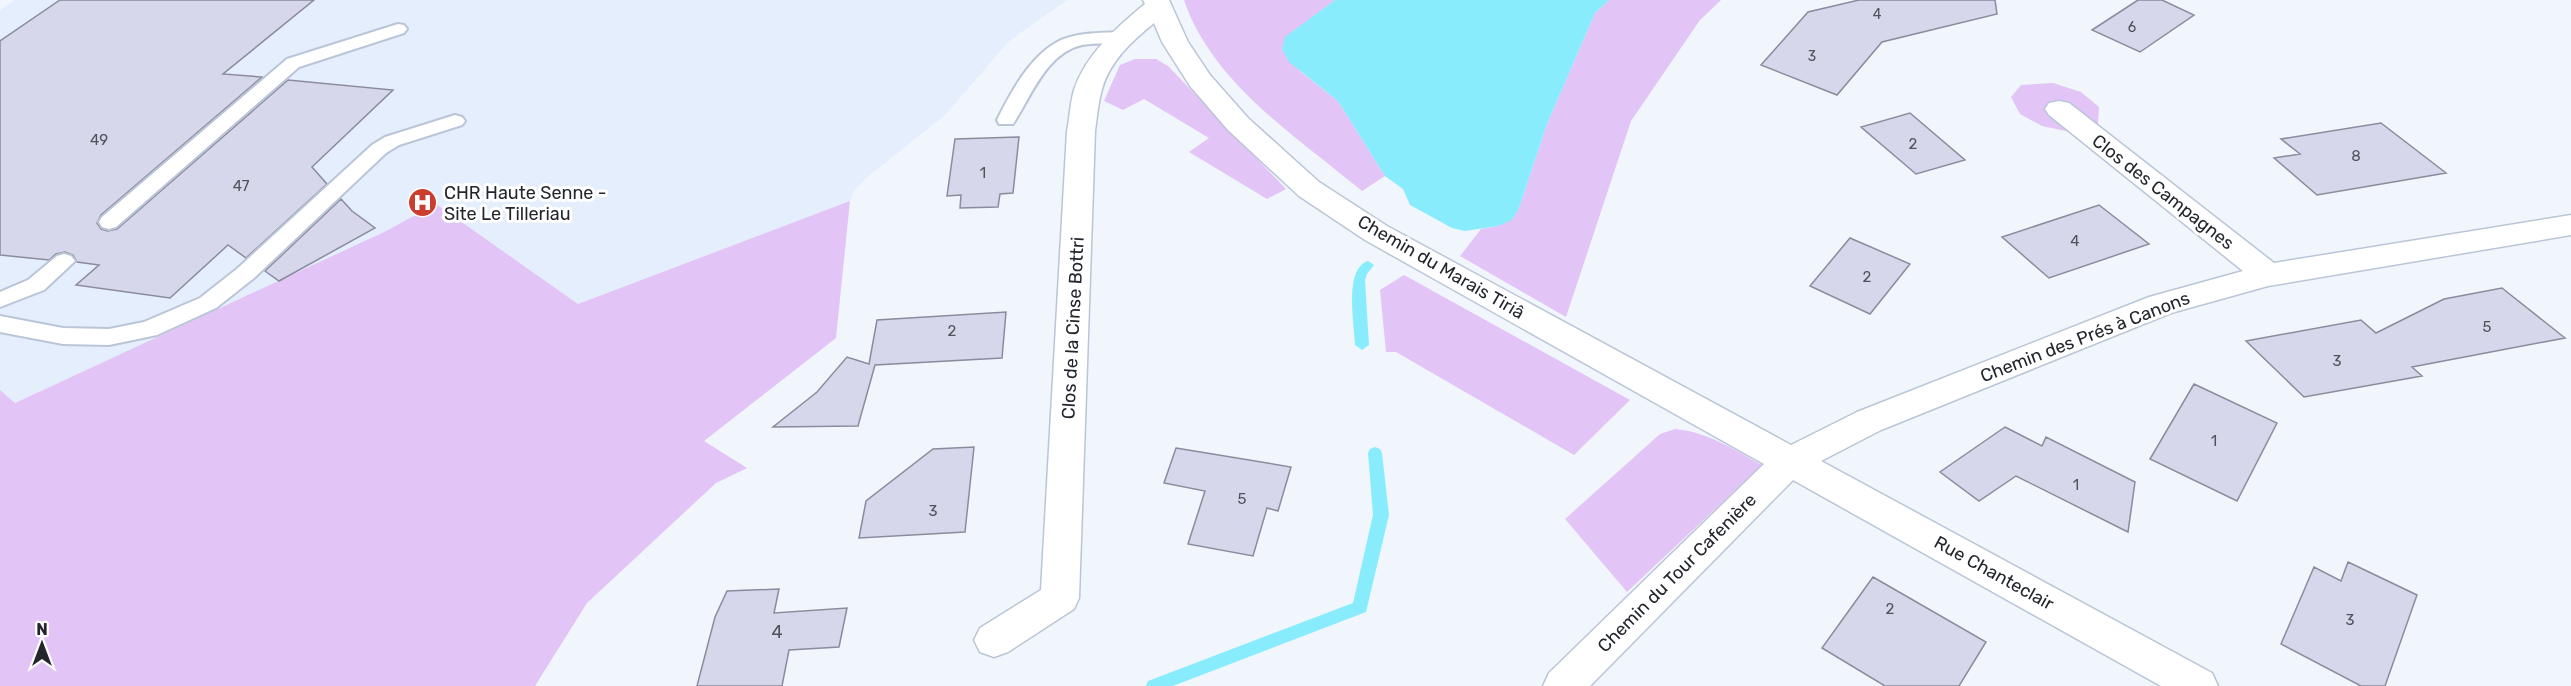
<svg xmlns="http://www.w3.org/2000/svg" width="2571" height="686" font-family="Rubik,sans-serif">
  <rect width="100%" height="100%" fill="#f1f6fd"/>
  <!-- built -->
  <path fill="#e5eefd" d="M15,0h1052l-58,41 -64,74 -79,63 -12,13 -4,10 -272,103 -142,-100 -52,28 -369,171 -15,-13v-380z"/>
  <!-- green -->
  <path fill="#e3c4f6" d="M1184,0h151l-49,37 -4,12 19,23 37,29 47,75 -23,15c-65,-54 -150,-108 -178,-191z
    M1609,0h112l-21,20 -69,101 -65,196 -106,-61 21,-27 17,-3 21,-18 28,-84 48,-111z
    M1135,59h21l12,7 118,123 -19,10 -78,-47 20,-14 -65,-39 -21,11 -19,-9 16,-36z
    M2053,83l28,9 18,15 -1,17 -28,8 -28,-6 -22,-12 -9,-17 10,-12z
    M850,201l-14,137 -132,103 43,27 -31,15 -129,120 -52,83h-535v-296l15,13 369,-171 52,-28 142,100z
    M1404,275l226,125 -56,55 -178,-103h-10l-6,-62z
    M1675,429c33,3 58,20 87,36l-135,127 -62,-73 95,-85z"/>
  <!-- water -->
  <path fill="#89ecfd" d="M1335,0h274l-14,13 -48,111 -28,84 -7,12 -14,6 -33,5 -13,-3 -42,-23 -7,-16 -18,-13 -47,-75 -49,-39 -7,-13 3,-12z"/>
  <g fill="none" stroke-linecap="round" stroke-linejoin="round">
    <!-- stream -->
    <path fill="#89ecfd" fill-rule="evenodd" d="M1368,261l6,4 -7,9 -2,6 4,65 -7,5 -7,-5c-1,-21 -11,-77 13,-84z
      M1375,447l5,2 2,4 7,62 -23,97 -193,74h-27l2,-5 205,-78 20,-88 -5,-62 2,-4z"/>
  </g>
  <!-- building -->
  <path fill="#d7d7eb" stroke="#8b8b9d" stroke-width="1.5" d="M60,0h254l-91,74 39,3 -161,138 -4,8 4,6 7,2 9,-2 171,-149 105,10 -81,77 15,17 -81,74 -18,-13 -58,53 -94,-13 23,-20 -22,-3 -4,-7 -8,-3 -9,2 -7,6 -49,-5v-214z
    M1859,0h136l2,14 -115,28 -45,53 -76,-30 47,-53z
    M2138,0h24l32,15 -54,37 -48,-22z
    M1910,113l55,47 -49,14 -55,-47z
    M2381,123l65,50 -129,22 -43,-37 26,-4 -19,-15z
    M1019,137l-6,56 -13,1 -2,13 -38,1 1,-13 -14,1 8,-57z
    M341,199l11,12 23,17 -96,53 -14,-10z
    M2099,205l50,39 -100,34 -47,-41z
    M1850,238l60,26 -40,50 -60,-28z
    M2502,288l63,50 -153,29 10,9 -118,21 -58,-56 115,-21 15,13 68,-34z
    M1006,312l-4,46 -127,7 -17,61 -85,1 44,-35 30,-35 22,7 8,-44z
    M2194,384l83,39 -40,78 -87,-42z
    M2005,427l37,19 4,-9 89,45 -7,50 -112,-56 -37,25 -39,-29z
    M974,447l-9,85 -106,6 7,-37 67,-52z
    M1176,448l115,19 -13,44 -11,-3 -14,48 -65,-12 17,-53 -41,-8z
    M2348,562l69,33 -32,91h-24l-80,-42 33,-77 27,14z
    M1873,577l113,65 -27,44h-74l-63,-38z
    M779,589l-5,24 73,-5 -8,39 -50,3 -7,36h-85l18,-69 12,-26z"/>
  <g fill="none" stroke-linecap="round" stroke-linejoin="round">
    <defs>
      <path id="lane" d="M398,24l6,1 3,4 -3,4 -105,34 -183,160 -7,2 -7,-2 -3,-5 3,-5 185,-158z
        M1122,32l6,1 3,4 -3,4c-15,4 -31,1 -46,4 -36,8 -51,52 -69,79h-14l-2,-4c14,-28 34,-66 64,-80 19,-8 41,-7 61,-8z
        M455,115l7,2 3,4 -3,4 -63,20 -13,8 -132,125 -38,30 -59,27 -48,10 -46,-1 -63,-12v-16l63,12 46,1 35,-7 56,-24 38,-30 134,-123 13,-8z
        M64,254l7,2 4,5 -31,29 -44,17v-15l28,-12 29,-24z"/>
      <path id="street" d="M1143,0h26l19,42 22,33 38,43 71,64 68,44 404,219 66,-33 292,-115 94,-26 -194,-156 -4,-6 4,-6 10,-2 10,2 205,160 297,-48v20l-303,51 -97,27 -290,117 -60,31 391,212 6,13h-57l-368,-206 -203,206h-47l6,-13 215,-209 -399,-224 -66,-44 -71,-66 -38,-44 -28,-44 -8,-19c-22,18 -44,38 -52,66 -4,14 -5,28 -7,42l-16,467 -5,11 -66,43 -14,5 -14,-5 -6,-12 6,-12 61,-38 26,-459c3,-14 3,-28 7,-41 12,-36 43,-63 71,-86z"/>
    </defs>
    <!-- lane casing -->
    <use href="#lane" stroke="#bac5d7" stroke-width="4"/>
    <!-- street casing -->
    <use href="#street" stroke="#bac5d7" stroke-width="3"/>
    <!-- lane -->
    <use href="#lane" fill="#fff" fill-rule="evenodd"/>
    <!-- street -->
    <use href="#street" fill="#fff" fill-rule="evenodd"/>
  </g>
  <!-- icons -->
  <defs>
    <symbol id="hospital-disc" viewBox="-11 -11 22 22"><circle r="9.5" fill="#ca3d2f" stroke="#fff"/><path d="M-5-5h3v3.5h4V-5h3V5h-3V1.5h-4V5h-3Z" fill="#fff"/></symbol>
  </defs>
  <g fill-rule="evenodd">
    <use href="#hospital-disc" x="406" y="186" width="33" height="33"/>
  </g>
  <g text-anchor="middle" dominant-baseline="central" stroke-width="6" stroke-linejoin="round" paint-order="stroke">
    <!-- far-number labels -->
    <g font-size="14" fill="#50535c">
      <text x="1877" y="14">4</text>
      <text x="2132" y="27">6</text>
      <text x="1812" y="56">3</text>
    </g>
    <!-- number labels -->
    <g font-size="15" fill="#50535c">
      <text x="99" y="140">49</text>
      <text x="1913" y="144">2</text>
      <text x="2356" y="156">8</text>
      <text x="983" y="173">1</text>
      <text x="241" y="186">47</text>
      <text x="2075" y="241">4</text>
      <text x="1867" y="277">2</text>
      <text x="2487" y="327">5</text>
      <text x="952" y="331">2</text>
      <text x="2337" y="361">3</text>
      <text x="2214" y="441">1</text>
      <text x="2076" y="485">1</text>
      <text x="1242" y="499">5</text>
      <text x="933" y="511">3</text>
      <text x="1890" y="609">2</text>
      <text x="2350" y="620">3</text>
    </g>
    <!-- street labels -->
    <g font-size="18" fill="#23272d" stroke="#fff">
      <text transform="translate(2163 192) rotate(38)">Clos des Campagnes</text>
      <text transform="translate(1441 267) rotate(30)">Chemin du Marais Tiriâ</text>
      <text transform="translate(1073 328) rotate(-87)">Clos de la Cinse Bottri</text>
      <text transform="translate(2085 337) rotate(-21)">Chemin des Prés à Canons</text>
      <text transform="translate(1677 573) rotate(-45)">Chemin du Tour Cafenière</text>
      <text transform="translate(1994 573) rotate(29)">Rue Chanteclair</text>
    </g>
    <!-- poi labels -->
    <g font-size="18" fill="#23272d" stroke="#fff" text-anchor="start">
      <text x="444" y="193">CHR Haute Senne -<tspan x="444" dy="21">Site Le Tilleriau</tspan></text>
    </g>
    <!-- near-number labels -->
    <g font-size="18" fill="#50535c">
      <text x="777" y="632">4</text>
    </g>
  </g>
  <!-- north arrow -->
  <g transform="translate(42 644)" stroke="#ffffff" stroke-width="4.5" paint-order="stroke">
  <path d="M0-4.5L10 22L0 15L-10 22Z" fill="#23272d"/>
  <text y="-9" font-size="16" font-weight="bold" text-anchor="middle" fill="#23272d">N</text>
  </g>
</svg>
